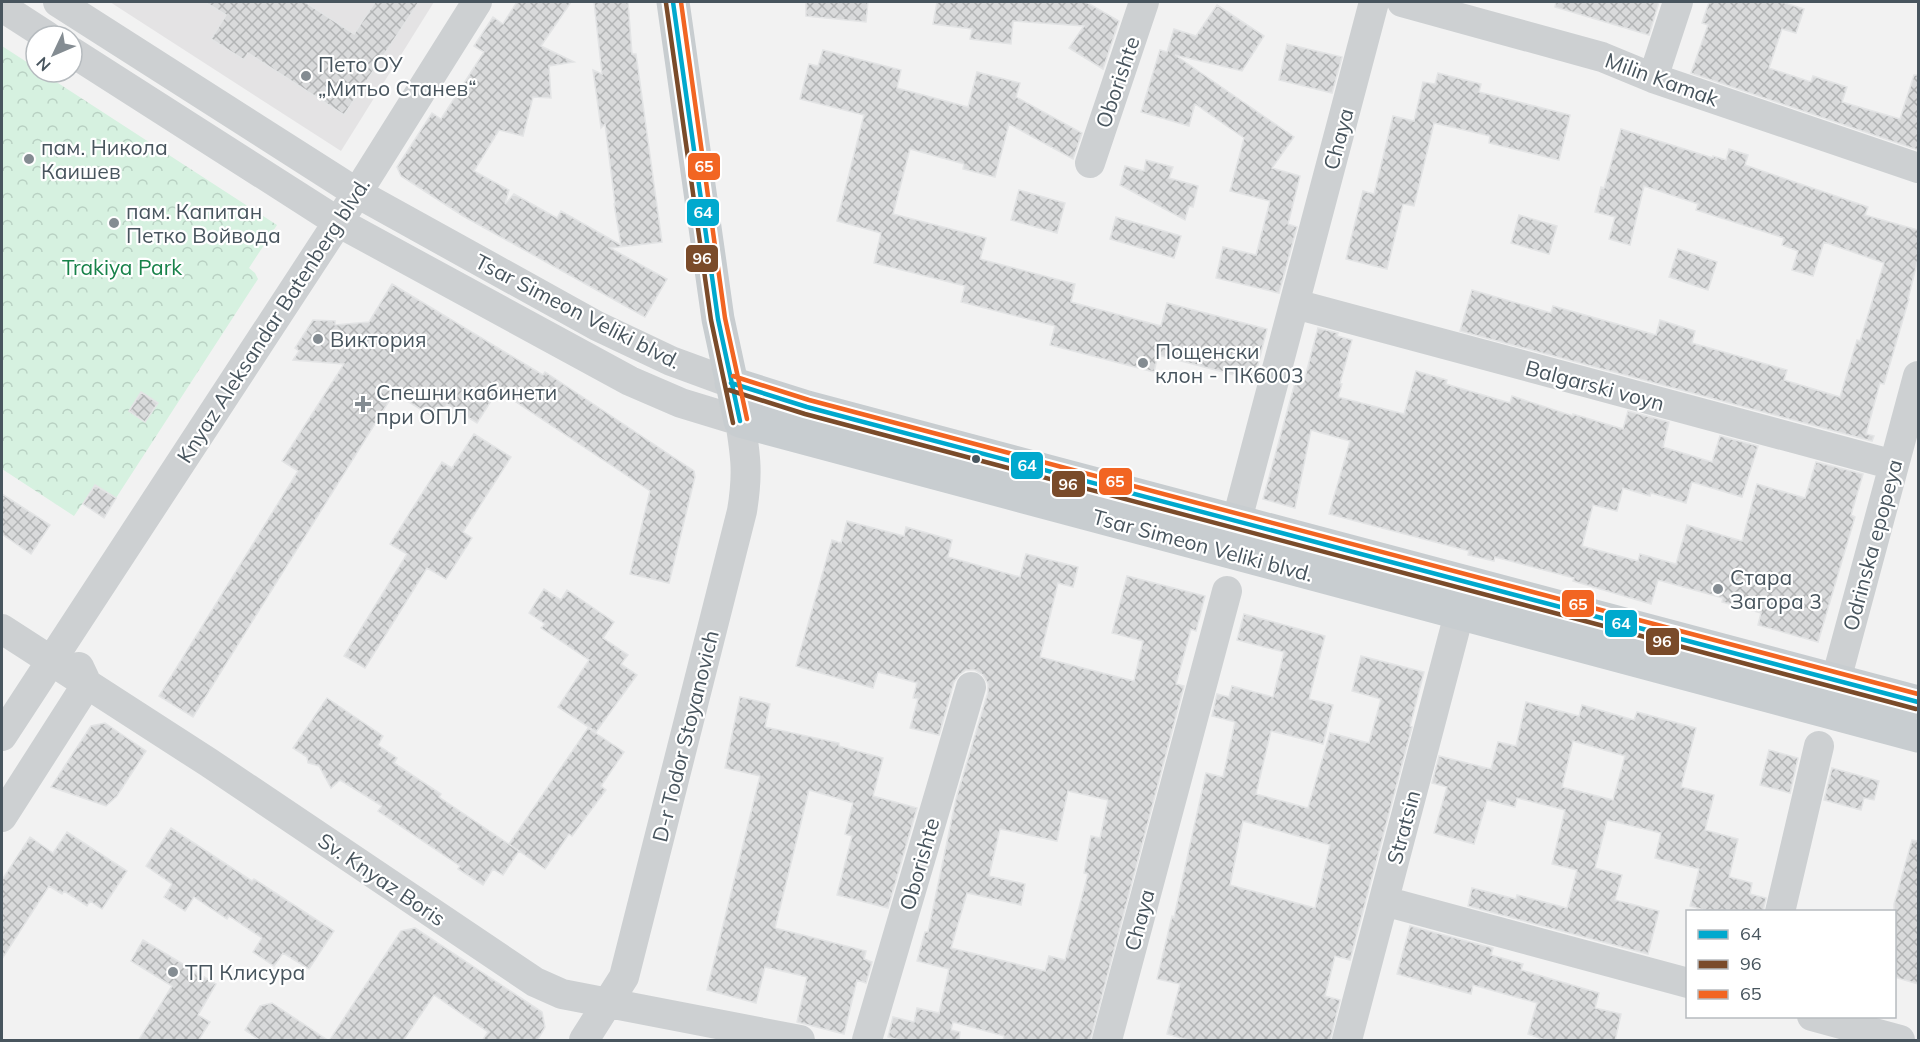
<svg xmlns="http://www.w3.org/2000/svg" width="1920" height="1042" font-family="Mulish,sans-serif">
  <defs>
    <pattern id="park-crowns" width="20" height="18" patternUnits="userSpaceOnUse" patternTransform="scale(1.5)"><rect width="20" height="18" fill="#d6f1e0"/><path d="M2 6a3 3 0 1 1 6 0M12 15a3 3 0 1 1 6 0" fill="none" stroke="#b9d1c3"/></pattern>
    <pattern id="building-cross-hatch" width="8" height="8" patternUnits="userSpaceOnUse" patternTransform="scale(1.5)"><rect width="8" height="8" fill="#d9dadb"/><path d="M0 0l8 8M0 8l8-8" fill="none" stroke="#b2b4b5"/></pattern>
  </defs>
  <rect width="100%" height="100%" fill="#f2f2f2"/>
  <!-- education -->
  <path fill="#e4e3e4" d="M110,2h324l-93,149z"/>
  <!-- park -->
  <path fill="url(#park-crowns)" d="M2,46l34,22v4h5l236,153 -28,43 6,5 3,6 -142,219 -21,-13 -21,31 -72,-47z"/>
  <!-- building -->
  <path fill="url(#building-cross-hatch)" stroke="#e3e4e5" stroke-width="1.5" fill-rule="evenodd" d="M205,2h100l49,32 21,-32h44l-75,113 -96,-62 -4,7 -33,-21 15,-24z
    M517,2h54l-30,44 33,16 -25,4 2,32 -18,-1 -10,39 -24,-6 -25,41 35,19 -4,14 9,-10 43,24 4,-7 60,34 -7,-41h1l-10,-80 -4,4 -8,-58 9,4 -8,-72h34l4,52h4l26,188 -52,6 57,31 -22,38 -182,-101 -62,-40 -4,-9 35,-54 9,6 43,-67 -10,-6 19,-29 10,7z
    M806,2h62l-2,20 -60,-6z
    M937,2h149l33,19 -16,48 -34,-21 15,-22 -71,-5 -2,23 -41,-5 2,-10 -39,-5z
    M1556,2h103l-10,33 -94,-28z
    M1709,2h73l22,7 -8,24 -14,-4 -13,39 42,14 2,-6 34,11 -5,15 58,17 14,-44h4v75l-227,-77 17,-48 -6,-2z
    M1217,5l47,31 -22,35 -67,-16 119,82 -22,31 28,8 -12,48 9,3 -18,66 -63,-15 7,-31 33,8 14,-54 -40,-10 14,-53 -49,-34 -6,22 -48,-14 19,-62 7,2 7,-23 22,7z
    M1287,44l55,13 -10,36 -53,-13z
    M823,50l78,20 -4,18 71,19 9,-35 43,11 -4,14 66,36 -9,26 -64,-35 -14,53 -32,-8 1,-5 -54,-15 -17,65 93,24 -6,21 95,25 -4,18 90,24 6,-23 100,26 -13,51 -96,-25 -4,17 -104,-27 5,-19 -94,-24 4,-16 -91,-23 7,-30 -44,-12 27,-106 -64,-16 9,-35 9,2z
    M1438,73l43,11 -2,8 91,23 -11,45 -70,-17 1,-7 -56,-13 -20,83 -11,-2 -16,65 -41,-10 17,-68 11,3 19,-78 21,5 9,-39 12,2z
    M1621,129l92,29v-2l13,4 3,-11 19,6 -3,10 123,42 -3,8 53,15v29l-10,40h1l-25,85 -4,-1 -14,51 8,2 -2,5 -412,-110 12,-41 79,23 2,-7 103,29 4,-15 35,11 -3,12 95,27 -3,10 56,17 17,-57 3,1 24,-78 -60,-21 -11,34 -21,-6 6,-19 -16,-6 2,-7 -88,-28 2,-6 -54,-18 -14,59 -21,-6 6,-22 -20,-5 6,-25 3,1z
    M1146,160l27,7 -4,11 29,8 -5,21 -4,-1 -4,14 -65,-35 5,-19 19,5z
    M1019,190l46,13 -8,30 -46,-13z
    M1519,215l38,11 -8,28 -38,-11z
    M1116,217l65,19 -7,22 -64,-19z
    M1678,249l39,13 -9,28 -39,-13z
    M392,284l151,91 2,-3 149,99 1,6 -26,106 -39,-9 20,-83 -152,-101 -21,33 -30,-19 -10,15 -43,-26 -201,324 -34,-21 139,-225 -16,-10 62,-97 -51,-4 6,-9 -4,-3 18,-28 22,1v4l34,-3z
    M1318,328l20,5 -1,3 15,4 -12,43 2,1 -4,13 66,17 12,-43 31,9 -1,4 64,19 2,-7 61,20v-2l50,15 5,-18 41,11 -6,25 49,15 8,-26 38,10 -16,51 -50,-15 -6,21 -35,-10 -1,3 -27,-8 -6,23 -24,-6 -11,41 56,15 2,-7 36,10 11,-39 55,16 15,-57 48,14 11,-36 47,12 -12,41 4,2 -37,125 -60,-17 3,-12 -39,-11 1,-4 -65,-18 -7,24 -78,-23 1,-3 -79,-21 -1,4 -26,-6 1,-4 -140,-37 21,-73 -39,-11 -16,78 -32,-9 33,-120 8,2z
    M141,392l17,11 -13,19 -16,-11z
    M474,434l37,23 -48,75 9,6 -26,41 -19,-11 -62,100 -21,-12 63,-102 -17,-10 52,-82 10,6z
    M95,485l21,13 -12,20 -21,-14z
    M2,494l48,31 -19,29 -29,-20z
    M847,521l57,15 2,-9 46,13 -4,17 72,20 6,-23 52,13 -5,20 -15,-4 -18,74 94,24 9,-40 -31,-8 15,-57 78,20 -9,35 -5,-2 -15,55 8,2 -94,355h-87l1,-5 -51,-14 -2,8 9,2 -1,9h-56l-15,-4 5,-20 21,5 3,-14 22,5 10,-44 -32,-8 8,-29h3l28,-133 32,-107v-8l-5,-9 -8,-5h-9l-7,5 -5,7 -15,53 -29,-7 8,-29 -5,-1 4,-15 -39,-11 -5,16 -77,-22 36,-126 9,3zM1068,791l40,9 -8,38 -9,-2 -7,37 4,1 -23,86 -16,-4 -4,15 -94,-23 16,-55 54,12 4,-21 -36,-8 11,-47 57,12z
    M544,589l17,11 6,-10 47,32 -11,16 25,17 -7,9 16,11 -41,57 -38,-25 31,-47 -48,-32 4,-4 -16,-11z
    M1244,614l81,22 -16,63 24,6 -10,39 -52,-13 -15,63 52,14 22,-75 39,10 12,-44 -29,-8 9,-35 63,16 -14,54 2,1 -62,233 -15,-4 -10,40 15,4 -10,41h-138l-25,-7 13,-50 -23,-5 15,-63 2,1 32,-144 17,4 12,-55 -23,-6 5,-22 12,3 3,-11 41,11 11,-45 -47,-12zM1243,821l87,24 -15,63 -85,-23z
    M740,697l30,7 -5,23 74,16v3l44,12 -10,38 44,12 -29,100 -51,-13 15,-59 -7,-2 8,-31 -44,-13 -34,138 91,23 -2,8 8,3 -6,21 -9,-3 -13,54 -47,-12 10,-45 -42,-10 -9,36 -49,-13 53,-214 -35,-8z
    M327,698l56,38 -5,9 19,13 -3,5 47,31 -2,3 80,54 -16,24 -10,-6 -10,16 -25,-16 2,-3 -82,-55 4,-5 -42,-26 -9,8 -12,-22 -11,-3 -1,-6 -14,-9z
    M1526,702l53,14 3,-11 52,15 3,-8 59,16 -15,59 33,8 -9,35 33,9 -9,38 23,6 -2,11 16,4 -3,14h-52l-21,-6 9,-37 -44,-11 6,-25 -54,-13 -12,48 27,7 -7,25 44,11 -11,43 -180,-48 4,-18 44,11 1,-4 50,13 10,-38 -25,-6 13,-54 -48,-12 -2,9 -28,-7 -13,44 -40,-11 13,-46 -15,-4 7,-27 52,13 7,-27 18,4zM1573,741l52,15 -12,44 -51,-13z
    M105,723l41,28 -29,45 -11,10 -55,-19 40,-61z
    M588,728l36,24 -23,34 5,4 -34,46 -3,-2 -24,35 -36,-25z
    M1769,750l29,8 -8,35 -30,-8z
    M1832,768l47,13 -5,19 -10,-2 -3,12 -37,-10z
    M171,828l81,53 2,-2 80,52 -25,38 -26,-16 -9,13 -21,-14 9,-14 -33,-22 -2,3 -33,-22 -9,14 -21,-14 8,-13 -26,-18z
    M67,832l60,39 -25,38 -12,-8 -3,5 -23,-15 -2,3 -13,-8 -47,73v-79l28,-43 23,16z
    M1912,840l6,1v143l-24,-7v-73z
    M1410,926l83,22 -2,7 32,9 -2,6 78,23 -4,15 26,6 -6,27h-67l-20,-7 9,-31 -64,-18 -2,9 -74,-20z
    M415,928l127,84 3,15 -8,14h-55l6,-9 -54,-37 -31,46h-74l72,-110z
    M143,940l73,44 -18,31 12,7 -12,19h-60l34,-55 -41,-25z
    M272,1003l57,38h-68l-16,-11 15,-24z"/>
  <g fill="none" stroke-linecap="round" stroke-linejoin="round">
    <!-- minor -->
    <path stroke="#cdd0d2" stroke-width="30" d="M58,2l299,191 240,133 74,35 60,22
      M1402,2l200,55 51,21 265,90
      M2,7l45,29
      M72,52l266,170 292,159 51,22 59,18c6,36 8,54 2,90l-118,466 -40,63
      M1653,78l25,-76
      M1090,163l54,-161
      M1295,304l599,161
      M1237,520l137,-518
      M2,629l206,133 327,220 27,12 238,46
      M1836,680l82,-304
      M2,736l355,-543 120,-191
      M2,817l85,-133 -8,-17
      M1384,901l304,82
      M1780,912l39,-166
      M1812,1016l88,24
      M867,1040l104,-353
      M1107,1040l120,-449
      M1347,1040l112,-426"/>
    <!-- major -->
    <path stroke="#c8cdd0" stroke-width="33" d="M673,2l45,317 22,102 1178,315
      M731,383l76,24 1111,295"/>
    <defs>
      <path id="bus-1" d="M673,2l45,317 22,102
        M731,383l76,24 1111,295"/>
      <path id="bus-2" d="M666,3l45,317 22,103
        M729,390l76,24 1111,295"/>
      <path id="bus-3" d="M681,2l44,316 22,101
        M733,376l76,24 1109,294"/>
    </defs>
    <!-- bus-1 casing -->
    <use href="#bus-1" stroke="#fff" stroke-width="9"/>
    <!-- bus-2 casing -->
    <use href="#bus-2" stroke="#fff" stroke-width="9"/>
    <!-- bus-3 casing -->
    <use href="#bus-3" stroke="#fff" stroke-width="9"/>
    <!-- bus-1 -->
    <use href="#bus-1" stroke="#00a9ce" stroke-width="4.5"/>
    <!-- bus-2 -->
    <use href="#bus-2" stroke="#7a4b2a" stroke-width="4.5"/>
    <!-- bus-3 -->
    <use href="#bus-3" stroke="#f26522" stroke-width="4.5"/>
  </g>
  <!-- markers -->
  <g fill="#848c92" stroke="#fff" stroke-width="2">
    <circle cx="306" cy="76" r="6"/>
    <circle cx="29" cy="159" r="6"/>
    <circle cx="114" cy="223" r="6"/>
    <circle cx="318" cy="339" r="6"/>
    <circle cx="1143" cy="363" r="6"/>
    <path d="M360 395h6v6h6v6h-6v6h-6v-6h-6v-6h6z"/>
    <circle cx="1718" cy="589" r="6"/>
    <circle cx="173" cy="972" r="6"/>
  </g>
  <circle fill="#48555e" stroke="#fff" stroke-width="2" cx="976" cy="459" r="5"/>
  <g text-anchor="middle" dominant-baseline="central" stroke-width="4.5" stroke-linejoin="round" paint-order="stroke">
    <!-- poi labels -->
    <g font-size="21" fill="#48555e" stroke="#fff" text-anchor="start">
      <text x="318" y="64">Пето ОУ<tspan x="318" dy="24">„Митьо Станев“</tspan></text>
      <text x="41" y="147">пам. Никола<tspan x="41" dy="24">Каишев</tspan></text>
      <text x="126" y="211">пам. Капитан<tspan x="126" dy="24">Петко Войвода</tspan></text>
      <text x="330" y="339">Виктория</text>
      <text x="1155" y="351">Пощенски<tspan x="1155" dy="24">клон - ПК6003</tspan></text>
      <text x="376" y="392">Спешни кабинети<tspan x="376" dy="24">при ОПЛ</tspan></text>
      <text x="1730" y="577">Стара<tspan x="1730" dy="24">Загора 3</tspan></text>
      <text x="185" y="972">ТП Клисура</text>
    </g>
    <!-- street labels -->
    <g font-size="21" fill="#48555e" stroke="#fff">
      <text transform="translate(1662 79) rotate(20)">Milin Kamak</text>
      <text transform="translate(1117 82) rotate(-71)">Oborishte</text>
      <text transform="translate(1338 139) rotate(-75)">Chaya</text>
      <text transform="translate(578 311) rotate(27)">Tsar Simeon Veliki blvd.</text>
      <text transform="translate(273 320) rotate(-57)">Knyaz Aleksandar Batenberg blvd.</text>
      <text transform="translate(1595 385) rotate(15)">Balgarski voyn</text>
      <text transform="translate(1203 545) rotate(15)">Tsar Simeon Veliki blvd.</text>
      <text transform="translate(1872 545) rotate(-75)">Odrinska epopeya</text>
      <text transform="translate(685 736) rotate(-76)">D-r Todor Stoyanovich</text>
      <text transform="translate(1403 827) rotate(-75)">Stratsin</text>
      <text transform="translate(919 864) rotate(-74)">Oborishte</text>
      <text transform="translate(382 879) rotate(34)">Sv. Knyaz Boris</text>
      <text transform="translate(1139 920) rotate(-75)">Chaya</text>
    </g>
    <!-- park labels -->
    <g font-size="21" fill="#178249" stroke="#fff">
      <text x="122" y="267">Trakiya Park</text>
    </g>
  </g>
  <g stroke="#fff" stroke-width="2">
    <rect x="687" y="152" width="34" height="29" rx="6" fill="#f26522"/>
    <rect x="686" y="198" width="34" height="29" rx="6" fill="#00a9ce"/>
    <rect x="685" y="244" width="34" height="29" rx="6" fill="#7a4b2a"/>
    <rect x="1010" y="451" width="34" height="29" rx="6" fill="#00a9ce"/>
    <rect x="1098" y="467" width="35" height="29" rx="6" fill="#f26522"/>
    <rect x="1051" y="470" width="35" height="28" rx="6" fill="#7a4b2a"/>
    <rect x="1561" y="589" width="34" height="29" rx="6" fill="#f26522"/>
    <rect x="1604" y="609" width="34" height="29" rx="6" fill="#00a9ce"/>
    <rect x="1645" y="627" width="35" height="29" rx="6" fill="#7a4b2a"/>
  </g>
  <g font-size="16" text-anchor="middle" font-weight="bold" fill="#fff">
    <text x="704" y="172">65</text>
    <text x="703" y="218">64</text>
    <text x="702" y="264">96</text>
    <text x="1027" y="471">64</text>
    <text x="1115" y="487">65</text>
    <text x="1068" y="490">96</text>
    <text x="1578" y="610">65</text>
    <text x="1621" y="629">64</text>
    <text x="1662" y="647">96</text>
  </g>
  <!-- border -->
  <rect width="1920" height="1042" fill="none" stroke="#48555e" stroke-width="6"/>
  <!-- legend -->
  <rect x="1686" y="910" width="210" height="108" fill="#ffffff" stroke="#b6bbbf" stroke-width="1.5"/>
  <rect x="1698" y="930" width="30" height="9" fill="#00a9ce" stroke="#b6bbbf" stroke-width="1.5"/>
  <text x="1740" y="940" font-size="18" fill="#48555e">64</text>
  <rect x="1698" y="960" width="30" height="9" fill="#7a4b2a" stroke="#b6bbbf" stroke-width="1.5"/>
  <text x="1740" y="970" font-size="18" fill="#48555e">96</text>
  <rect x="1698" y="990" width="30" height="9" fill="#f26522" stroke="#b6bbbf" stroke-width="1.5"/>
  <text x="1740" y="1000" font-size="18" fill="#48555e">65</text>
  <!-- north arrow -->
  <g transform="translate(54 54) rotate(226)"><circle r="28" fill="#ffffff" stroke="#b6bbbf" stroke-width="1.5"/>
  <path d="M0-4.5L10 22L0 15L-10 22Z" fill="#848c92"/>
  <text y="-9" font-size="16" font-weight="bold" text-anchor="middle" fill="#48555e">N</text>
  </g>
</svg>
